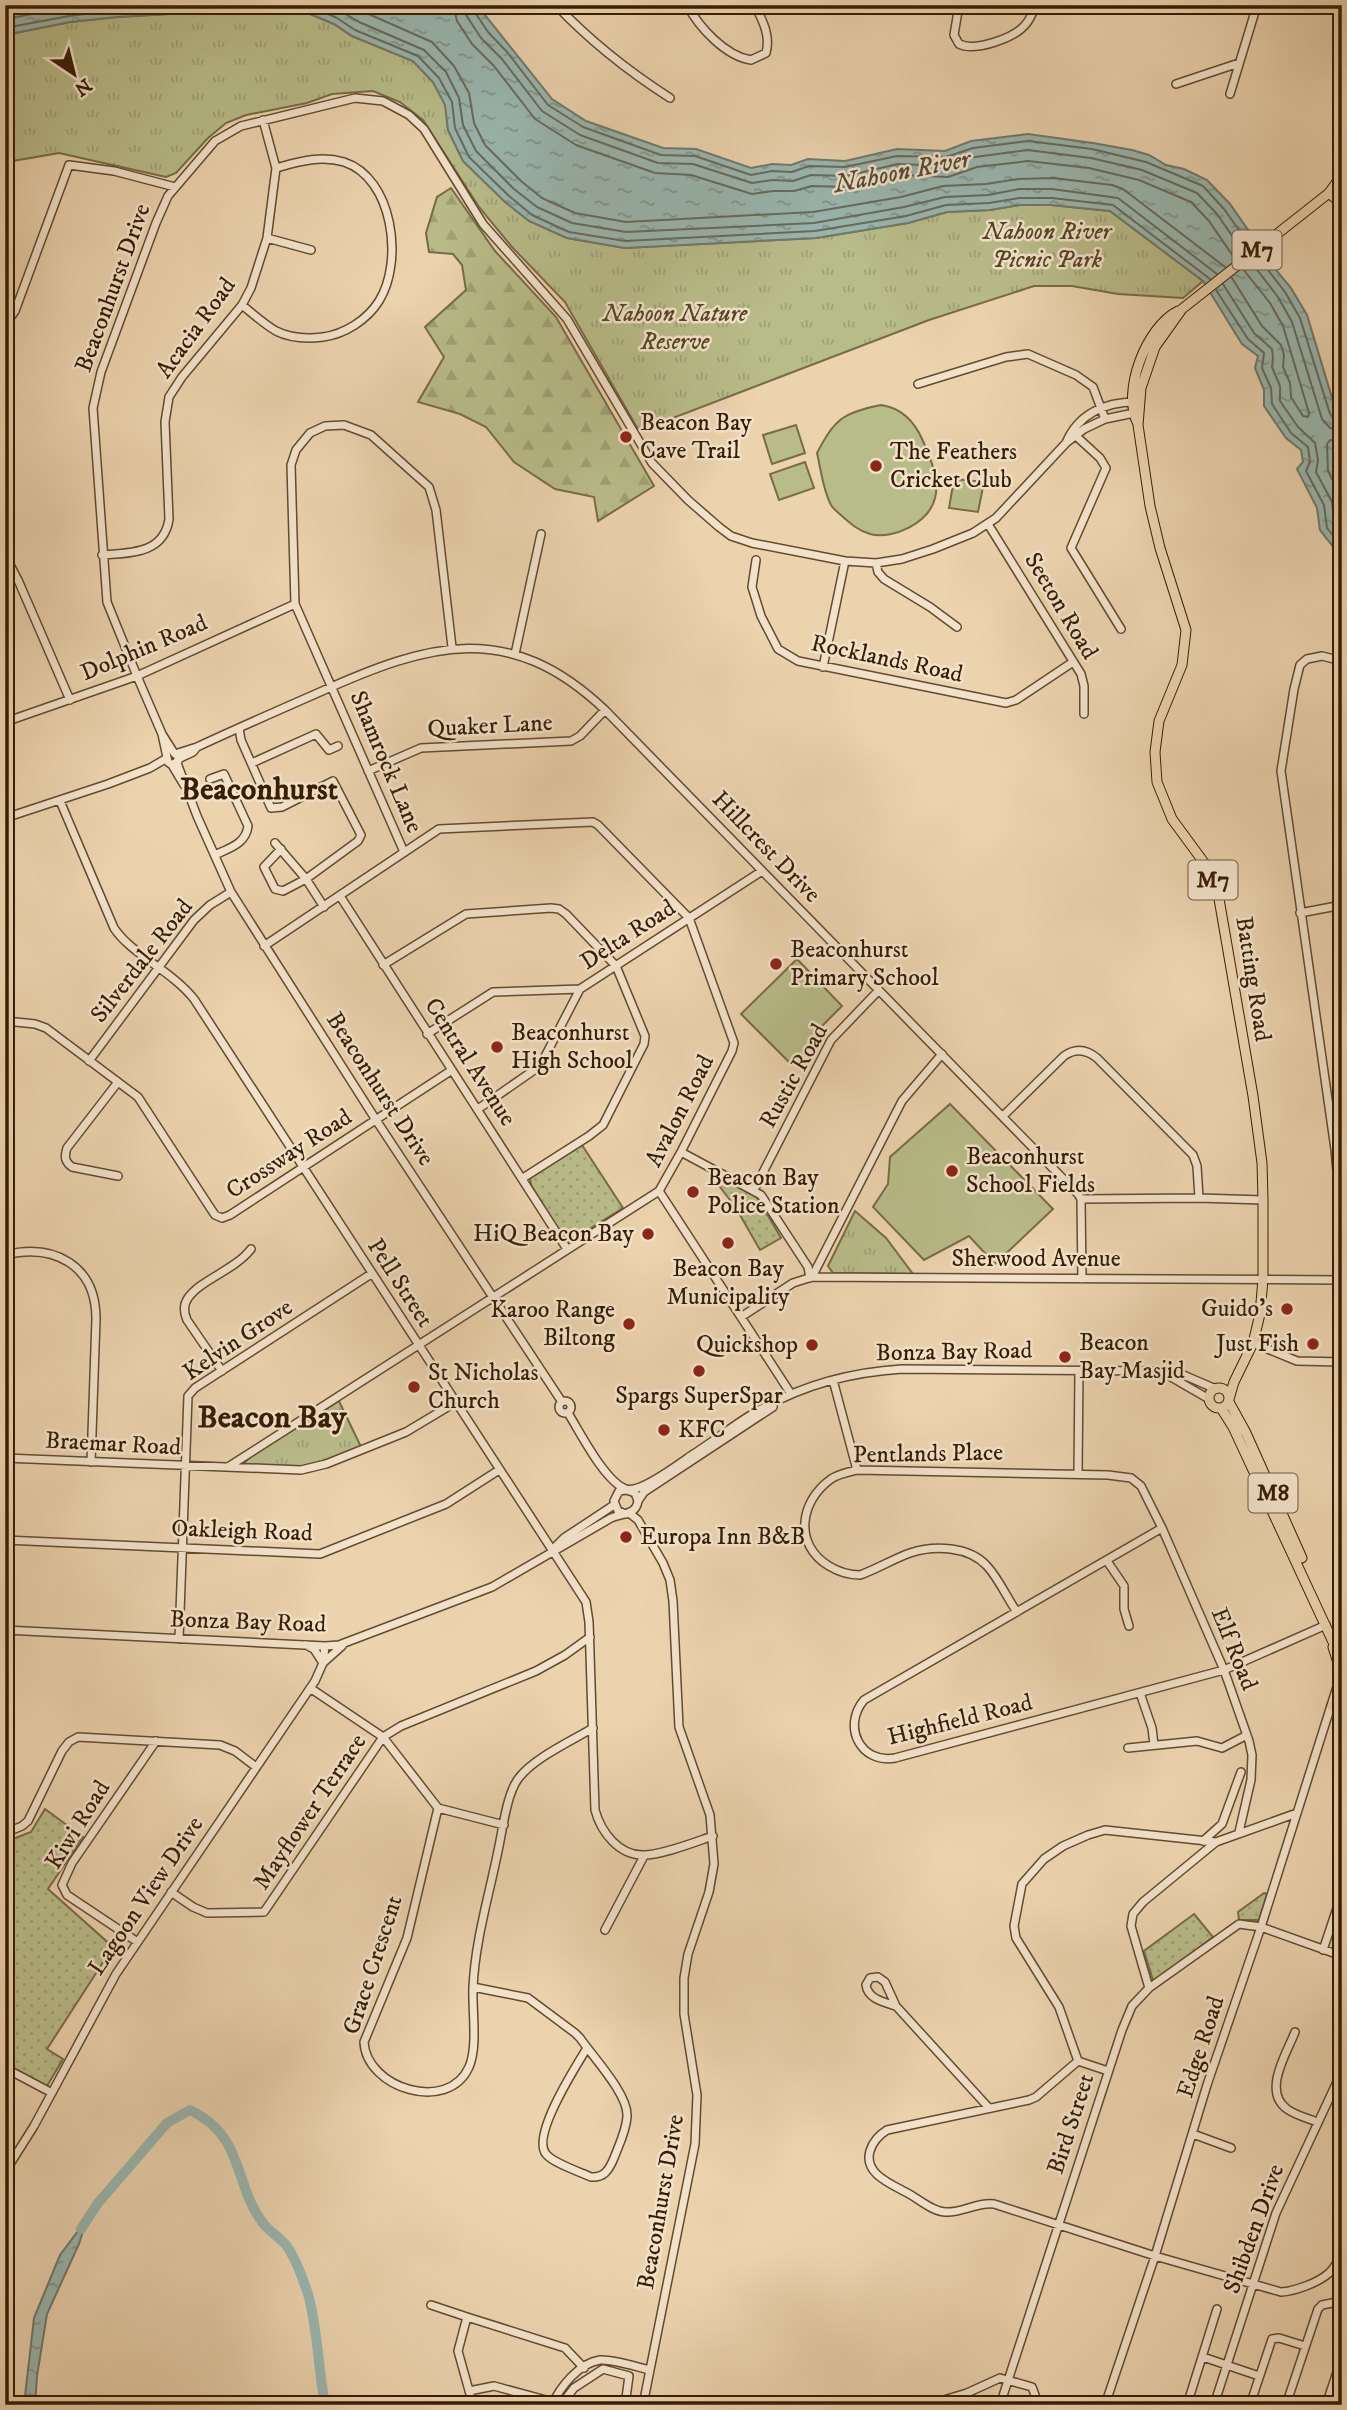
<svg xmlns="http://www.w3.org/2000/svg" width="1347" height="2410" font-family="'IM FELL DW Pica',serif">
  <defs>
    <pattern id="grass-dots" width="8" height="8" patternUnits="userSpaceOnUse" patternTransform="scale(1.75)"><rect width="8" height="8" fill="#b8bc89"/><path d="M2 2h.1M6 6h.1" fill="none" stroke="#9fa175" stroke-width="1.8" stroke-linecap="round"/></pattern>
    <pattern id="forest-firs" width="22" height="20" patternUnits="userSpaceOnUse" patternTransform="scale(1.75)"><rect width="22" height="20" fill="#b8bc89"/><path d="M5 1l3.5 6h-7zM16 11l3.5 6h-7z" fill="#9fa175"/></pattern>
    <pattern id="park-tufts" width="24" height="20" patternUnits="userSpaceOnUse" patternTransform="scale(1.75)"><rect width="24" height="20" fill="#b8bc89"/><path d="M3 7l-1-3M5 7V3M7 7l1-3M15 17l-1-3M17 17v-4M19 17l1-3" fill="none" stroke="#9fa175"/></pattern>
    <pattern id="water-ripples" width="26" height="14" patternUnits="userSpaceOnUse" patternTransform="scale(1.75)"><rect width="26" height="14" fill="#99b7b0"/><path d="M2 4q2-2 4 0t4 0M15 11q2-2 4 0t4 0" fill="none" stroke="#7e948d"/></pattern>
  </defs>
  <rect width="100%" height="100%" fill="#ebd3ae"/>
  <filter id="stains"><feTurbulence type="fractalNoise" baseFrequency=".00286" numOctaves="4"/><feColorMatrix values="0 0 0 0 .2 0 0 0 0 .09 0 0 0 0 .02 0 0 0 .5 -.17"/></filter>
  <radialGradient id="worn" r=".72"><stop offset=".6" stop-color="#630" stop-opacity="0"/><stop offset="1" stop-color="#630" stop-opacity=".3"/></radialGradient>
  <!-- grass -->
  <path fill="url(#grass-dots)" stroke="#776c46" stroke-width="2" d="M582,1145l41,63 -53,33h-5l-34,-56 -1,-7z
    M725,1177l25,14 9,9 22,38 -21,12 -24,-42 -19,-25z
    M45,1809l38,28 -35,52 65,58 -66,102 16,10 -16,27 -42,-21v-223l26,-10z
    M1264,1893l3,1 -8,26h-20l-1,-8z
    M1194,1914l19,23 -57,43h-3l-9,-29z"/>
  <!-- forest -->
  <path fill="url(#forest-firs)" stroke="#776c46" stroke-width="2" d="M451,188l44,63 61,66 98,169 -56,35 -4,-24 -39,-8 -41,-27 -28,-35 -26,-13 -42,-12 26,-45 -19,-30 41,-37 -4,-25 -9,-11 -24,-2 -3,-19 11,-36z"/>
  <!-- park -->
  <path fill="url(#park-tufts)" stroke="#776c46" stroke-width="2" d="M275,8l28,3 31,13 18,12 61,25 20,21 13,23 2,25 15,31 41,40 25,20 38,17 58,10 191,-10 92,-15 39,-11 43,-2 30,-5h31l59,6 93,70 -20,17 -65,-4 -46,-8h-38l-105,34 -290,111 -74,-129 -53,-55 -33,-40 -56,-87 -23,-18 -27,-11 -41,3 -25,9 -61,12 -20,8 -18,15 -32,35 -10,4 -107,-24 -46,8 -8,16v-142l65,-13 47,-5z
    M855,1211l31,27 27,36 -80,-1 -5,-7z
    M339,1401l23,48 -61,20 -58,-5 8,-8z"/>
  <!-- pitch -->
  <path fill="#b8bc89" stroke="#776c46" stroke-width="2" d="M881,405c21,3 34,17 42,36 7,17 17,38 12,57 -6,25 -42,42 -65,36 -11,-3 -19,-10 -27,-17 -4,-4 -9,-7 -12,-12 -8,-15 -10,-35 -14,-52 18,-34 25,-40 64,-48z
    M796,425l9,28 -33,11 -9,-29z
    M805,462l9,26 -35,12 -9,-26z
    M954,479l30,3 -6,30 -29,-4z
    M797,959l45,47 -26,26 5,5 -29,28 -51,-51z
    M950,1104l103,105 -58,55 -26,-28 -45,24 -51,-53 15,-23 2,-27z"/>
  <!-- water -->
  <path fill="url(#water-ripples)" stroke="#71796b" stroke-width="2" d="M5,5h472l75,94 34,22 77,27 33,1 55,19 21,-4 19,1 17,-6 37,2 52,-12 48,2 26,-10 57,-7 65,9 39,7 17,5 17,10 18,4 23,11 23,24 46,66 15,18 16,27 29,96 6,8v105c-5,10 0,22 0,34l-22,-28 -3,-22 -20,-39 6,-7 -2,-12 -15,-12 -22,-32v-16l-9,-22 3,-12 -16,-12 -39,-63 -93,-70 -59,-6h-31l-30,5 -43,2 -39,11 -92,15 -191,10 -58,-10 -38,-17 -25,-20 -41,-40 -15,-31 -3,-25 -12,-23 -20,-21 -61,-25 -18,-12 -31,-13 -28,-3 -158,9 -47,5 -65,13z
    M87,2219l-8,25 -32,70 -10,62 -2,29h-11l10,-87 26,-63z"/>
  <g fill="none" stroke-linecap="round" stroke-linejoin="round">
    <!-- shore -->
    <path stroke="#686a5a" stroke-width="2" d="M309,5l28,13 18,12 63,26 21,22 13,24 3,26 14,29 40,39 23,19 37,17 56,9 190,-10 91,-15 40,-11 43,-2 30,-5h33l61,7 97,74
      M330,5l29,17 65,28 22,22 13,26 4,27 13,26 38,38 23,18 35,16 54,9 188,-9 90,-16 41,-10 43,-2 31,-6h33l66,9 99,76
      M353,5l11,7 68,30 22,24 15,27 5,30 11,22 36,36 21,17 33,15 51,9 187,-10 88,-15 42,-11 43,-2 32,-5 35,-1 59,7 11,4 102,78
      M453,5l4,16 15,23 22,22 41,53 41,26 79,28 36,2 61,19 21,-3h21l18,-5 36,1 51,-12 49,2 29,-10 51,-6 61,7 50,12 52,22 18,19 26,38
      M464,5l2,10 15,23 21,21 40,52 38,24 78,28 35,1 59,19 21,-3 20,1 18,-6 35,1 52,-12 49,2 28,-9 53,-7 63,8 51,12 55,23 20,21 27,39
      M473,5l1,6 14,21 20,21 40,52 35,22 78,28 34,1 56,19 21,-4 20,1 17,-6 36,1 52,-11 49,1 27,-9 55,-7 64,8 54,13 57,24 21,23 27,38
      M5,19l78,-14
      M5,28l64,-12 47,-6 98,-5
      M1258,257l27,35 15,26 30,96 5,7 7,1
      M1251,262l27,35 14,25 30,97 8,9 12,3
      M1232,278l30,48 19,19 3,10 -1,12 7,16 1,14 12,19 5,1 1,-4 -26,-87 -13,-23 -27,-34
      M1223,284l31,49 18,16 1,9 -1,9 8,19v15l18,26 17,16 3,17 -2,12 16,30 3,22 7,9
      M1216,290l32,49 16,14 -2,15 9,20 1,16 19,29 17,14 2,15 -4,9 18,34 3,23 15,19
      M1342,442l-12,-2 -3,4 1,27 14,28"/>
    <!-- river -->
    <path stroke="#99b7b0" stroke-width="10" d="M81,2229l17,-26 69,-80 23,-13c55,26 43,74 73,113 6,8 16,14 23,22 9,12 17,34 22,49 10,36 10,74 17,111"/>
    <defs>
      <path id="minor" d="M556,5c35,37 72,66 114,93
        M687,5c12,22 38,51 64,55l15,-7c5,-18 -4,-33 -11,-48
        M959,5l-5,30 5,9c16,8 55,-6 66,-19 5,-5 8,-13 11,-20
        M1342,49l-3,8 3,5
        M1176,84l63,-21
        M1230,94l27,-89
        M267,238l44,12
        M242,305c11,9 22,19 34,26 14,7 31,8 47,6 22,-3 44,-17 56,-36 25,-40 14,-123 -35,-139 -24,-7 -46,0 -68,6
        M5,325l10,-14 54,-146 45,6 61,16
        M918,384l88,-27 22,-3 48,21 17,12 12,32
        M1076,436l24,22 6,10 -35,80 50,81
        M1066,443c12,-29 39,-41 69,-41
        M988,524l93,150 3,12v28
        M5,555l13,25 52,120
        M102,555c28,-2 62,-1 67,-36l-4,-97 4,-25 13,-20 60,-72 9,-17 16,-50 9,-70 -13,-48
        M756,560l-4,27 9,29 17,33 20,12 208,42 10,-3 57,-38
        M876,563l2,9 6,7 46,28 27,20
        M515,654l26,-120
        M1342,661l-20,-5 -15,3 -7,6 -6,24 -13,82 54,378 7,76
        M823,667l22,-106
        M5,722l132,-46 158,-72
        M239,728l2,12 30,68 11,-1 51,-26 28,54 -3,6 -52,38 -31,-36
        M162,734l6,28 4,3 6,-4
        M174,753l-12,-19 -25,-58 -30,-74 -14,-194 8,-36 55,-149 12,-27 47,-55 26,-15 114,-28 28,3 26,14 15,14 59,95 84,95 85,144 36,37 31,27 12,9 21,7 93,18 31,2 26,-4 31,-10 40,-16 23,-15 70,-75 18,-14 21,-10 34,-7
        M175,754l22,-7c41,-19 82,-37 123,-55 109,-49 189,-73 285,18l473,484 3,5 118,-1 64,2
        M178,759l15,-7 4,-5
        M177,763l20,53 34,76 145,228 186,282
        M252,763l64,-29 13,16 9,-4
        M172,765l12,20
        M368,771l53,-23 150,-7 9,-5 25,-26
        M210,779l14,-5 24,52c-2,18 -19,22 -33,29
        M60,801l54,127c17,26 58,43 80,71l392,603 3,20 6,188c6,22 24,46 49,45 18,0 51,-13 69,-19
        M5,816v216
        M5,818l103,-34 42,-16 17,-10
        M281,849l-17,18 11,22 8,2 23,-12 18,28
        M404,852l-109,-248 -4,-139 5,-15 14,-17 15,-7 19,-1 27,10 58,52 7,23 16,137
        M340,896l227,353
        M1300,913l42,-8
        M383,965l83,-51 85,-6 8,1 7,5 50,52 29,70 -1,8 -41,81 -14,11 -66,42
        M6,1021l29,3 11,4 92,69 71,109 6,9 7,3 8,-3 222,-145
        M427,1034l66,-42 87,-3
        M89,1061l105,-141 16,-15 21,-13
        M478,1109l62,-43 40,-77 182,-118
        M1003,1116l61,-60c11,-8 22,-7 33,2l96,97 4,11 2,32
        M681,1152l80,43 47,72 2,11
        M118,1176l-46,-9c-7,-5 -8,-10 -5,-19l51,-66
        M754,1190l77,-150 48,-50
        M659,1191l132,203
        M1081,1199l1,80
        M5,1255c49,-12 91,10 91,64l-5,143
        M812,1277l90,-176 40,-47
        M741,1317l52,-34 19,-6 530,3
        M1253,1343l44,18 45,1
        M222,1371l-35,-51c-3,-7 -4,-15 1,-22 12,-18 47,-28 63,-49
        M1164,1373l45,26
        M833,1380l24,90
        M559 1407a6 6 0 1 1 12 0a6 6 0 1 1-12 0Z
        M568,1413c12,19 37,69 58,76 14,5 53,-25 66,-34 24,-15 46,-34 71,-47 43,-24 91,-36 139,-39l253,2 26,3 35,15
        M5,1458l296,12 25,-6 80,-32 50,-30
        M228,1467l431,-276 22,-39 51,-101 2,-8 -45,-125 -91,-93 -5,-3 -154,7 -175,117
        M1078,1474l1,-103
        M638,1501l6,-9 129,-85
        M629,1513l9,7 25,43 7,17 3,21 6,126 31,88 4,49 -5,28 -21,62 -4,24v36l13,81 -2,49 -52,261
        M1162,1528l-298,172c-22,26 -4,64 31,58l329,-88 102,-45
        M5,1540l315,14 126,-50 53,-34
        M555,1547l9,-9 50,-33
        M1107,1561l17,25v23l5,17
        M1017,1612c-10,-14 -18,-33 -30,-46 -18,-20 -53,-21 -77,-13 -17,6 -33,16 -50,22 -12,0 -21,-3 -31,-9 -35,-21 -30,-64 2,-87 7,-5 17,-7 26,-9l251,5 23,3 10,8 21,42 62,142 25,71 3,14 -1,25 -12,52
        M5,1630l320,16 14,-1 153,-58 119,-69c12,-5 25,-3 27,-17l-3,-8 -8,-3 -8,1 -5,10 4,10 8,3
        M179,1639l9,-243 7,-8 176,-114
        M306,1645l8,4 9,14 19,-17
        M310,1688l73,49 55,71
        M1140,1693l12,35 2,17
        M1128,1748l69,-7 25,7 25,-13
        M438,1808l-31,130 -43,104c2,46 84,72 105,25 9,-20 3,-57 4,-79 2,-48 17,-96 26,-142 4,-19 8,-52 19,-67 14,-20 53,-38 75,-51
        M438,1808l66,17
        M5,1833l17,-7 6,-5 34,-70 7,-9 9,-5 142,8 15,6 21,16
        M1203,1841l19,-17 19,-52
        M171,1892l22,15 14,6 57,-1 119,-175 18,-11 135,-55 29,-16 25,-18
        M605,1930l39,-74
        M136,1941l-69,-46 -5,-10 10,-22 84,-122
        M1323,1950l19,-57
        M473,1987l55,11 47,35 5,5c13,19 49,57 47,79 -1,14 -8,28 -13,41 -5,12 -10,20 -23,19 -11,-5 -38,-14 -45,-23 -15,-18 30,-88 41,-106
        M1149,1988l-18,-62 2,-12 10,-12 73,-60 81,-29
        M896,2006c-13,-4 -28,-7 -30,-21l4,-7 8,-1 7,5 11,24 93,102
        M1295,2032c-8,21 -33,59 -8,77 8,6 20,9 30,13
        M1078,2061l-19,-54 -43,-69 -2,-12 8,-42 22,-25 19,-13 25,-11 17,-5 111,12
        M5,2068l47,25
        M1108,2071l-30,-10 -42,36 -7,3 -142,30c-8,5 -14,11 -17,21 -7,24 24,34 41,44 10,6 23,17 35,17 16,1 31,-10 48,-8l161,52 126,36c14,-1 37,-9 48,-19 6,-5 9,-13 13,-19
        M1193,2134l38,14
        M5,2172l29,-46 82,-152 199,-293 8,-18 2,-17
        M431,2305l36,12
        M1203,2357l56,19
        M469,2391l25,-5 59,16
        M473,2405l-15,-54 9,-34 98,31 19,20
        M552,2405c8,-18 27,-42 48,-45 13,-1 37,7 50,10
        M561,2405l13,-17 29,-19 26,7 -4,29
        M927,2405l40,-12 33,-15 32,9 3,8 -3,10
        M961,2405l3,-11
        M1000,2405l122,-375 10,-24 17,-18 90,-64 22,3 81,29
        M1105,2405l50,-149 52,-171 54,-158 80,-253
        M1187,2405l30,-96
        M1214,2405l62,-192 66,-142
        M1250,2405l22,-66 7,-1 26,8
        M1286,2405l32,-96 4,-4 20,-4
        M1326,2405l16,-48"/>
      <path id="major" d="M1329,193l13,11
        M1138,424c-17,-32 8,-97 40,-113
        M1209 1398a10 10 0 1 1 20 0a10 10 0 1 1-20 0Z
        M1229,1399l5,-17 19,-39 7,-29 3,-35v-79l-1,-37 -9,-67 -35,-203 -13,-29 -33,-45 -15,-37 -2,-30 4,-31 23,-56 4,-35 -26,-82 -10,-42 -12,-81 3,-37 14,-41 27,-38 147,-116 13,-18
        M1229,1402l17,31 56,125
        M1221,1408l12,19 100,215 9,14
        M1333,1647l9,28
        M1332,1706l10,-4"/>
    </defs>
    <!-- minor casing -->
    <use href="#minor" stroke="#634a2e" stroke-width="10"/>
    <!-- major casing -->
    <use href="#major" stroke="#361d03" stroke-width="11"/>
    <!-- minor -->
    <use href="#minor" stroke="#f2e2ca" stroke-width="7"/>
    <!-- major -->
    <use href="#major" stroke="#ebd3ae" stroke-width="9"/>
  </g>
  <!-- markers -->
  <g fill="#8f2418" stroke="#f2e2ca" stroke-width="2.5">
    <circle cx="626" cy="437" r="7"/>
    <circle cx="876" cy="466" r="7"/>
    <circle cx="776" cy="964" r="7"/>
    <circle cx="497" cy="1047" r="7"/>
    <circle cx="952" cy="1171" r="7"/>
    <circle cx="693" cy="1192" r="7"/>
    <circle cx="648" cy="1234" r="7"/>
    <circle cx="728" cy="1243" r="7"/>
    <circle cx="1287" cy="1309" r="7"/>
    <circle cx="629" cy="1324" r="7"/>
    <circle cx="1313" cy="1344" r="7"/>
    <circle cx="812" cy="1345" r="7"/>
    <circle cx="1065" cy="1357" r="7"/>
    <circle cx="699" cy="1371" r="7"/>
    <circle cx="414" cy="1387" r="7"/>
    <circle cx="664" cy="1430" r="7"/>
    <circle cx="626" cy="1537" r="7"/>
  </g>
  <g text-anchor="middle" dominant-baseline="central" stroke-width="5" stroke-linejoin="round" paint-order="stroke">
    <!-- shield labels -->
    <g fill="#f2e2ca" stroke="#6e583f" stroke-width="2">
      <rect x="1232.5" y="230.5" width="49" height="39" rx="5"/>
      <rect x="1188.5" y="860.5" width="49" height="39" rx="5"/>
      <rect x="1248.5" y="1473.5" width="49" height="39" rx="5"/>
    </g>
    <g font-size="23" font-weight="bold" fill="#361d03">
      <text x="1257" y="250">M7</text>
      <text x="1213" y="880">M7</text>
      <text x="1273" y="1493">M8</text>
    </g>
    <!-- park labels -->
    <g font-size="24" font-style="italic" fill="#564524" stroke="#f2e2ca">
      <text x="1047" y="232">Nahoon River<tspan x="1047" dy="28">Picnic Park</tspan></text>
      <text x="675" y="314">Nahoon Nature<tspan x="675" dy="28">Reserve</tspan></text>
    </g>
    <!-- street labels -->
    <g font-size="24" fill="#361d03" stroke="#f2e2ca">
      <text transform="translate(113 288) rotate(-70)">Beaconhurst Drive</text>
      <text transform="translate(196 328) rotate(-54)">Acacia Road</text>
      <text transform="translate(1061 606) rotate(59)">Seeton Road</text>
      <text transform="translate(144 648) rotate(-23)">Dolphin Road</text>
      <text transform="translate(887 659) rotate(12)">Rocklands Road</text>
      <text transform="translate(490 726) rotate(-3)">Quaker Lane</text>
      <text transform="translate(386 762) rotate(67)">Shamrock Lane</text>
      <text transform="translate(766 847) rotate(46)">Hillcrest Drive</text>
      <text transform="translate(628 935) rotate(-33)">Delta Road</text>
      <text transform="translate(142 961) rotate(-52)">Silverdale Road</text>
      <text transform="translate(1253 979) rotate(81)">Batting Road</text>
      <text transform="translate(470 1062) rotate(57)">Central Avenue</text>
      <text transform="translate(794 1076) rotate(-61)">Rustic Road</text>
      <text transform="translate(380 1089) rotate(57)">Beaconhurst Drive</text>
      <text transform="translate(680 1111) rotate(-63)">Avalon Road</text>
      <text transform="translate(289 1154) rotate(-33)">Crossway Road</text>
      <text x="1036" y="1259">Sherwood Avenue</text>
      <text transform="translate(400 1283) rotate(57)">Pell Street</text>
      <text transform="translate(238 1340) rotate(-34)">Kelvin Grove</text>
      <text transform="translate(954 1352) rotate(-1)">Bonza Bay Road</text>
      <text transform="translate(113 1444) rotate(3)">Braemar Road</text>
      <text transform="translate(928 1454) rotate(-1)">Pentlands Place</text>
      <text transform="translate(242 1531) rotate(2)">Oakleigh Road</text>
      <text transform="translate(248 1622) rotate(2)">Bonza Bay Road</text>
      <text transform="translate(1234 1649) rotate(68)">Elf Road</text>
      <text transform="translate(960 1720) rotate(-14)">Highfield Road</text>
      <text transform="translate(310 1812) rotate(-56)">Mayflower Terrace</text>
      <text transform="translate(78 1825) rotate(-58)">Kiwi Road</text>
      <text transform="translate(146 1896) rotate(-56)">Lagoon View Drive</text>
      <text transform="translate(373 1965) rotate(-72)">Grace Crescent</text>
      <text transform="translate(1201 2047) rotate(-72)">Edge Road</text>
      <text transform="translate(1071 2124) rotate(-72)">Bird Street</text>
      <text transform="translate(661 2202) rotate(-80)">Beaconhurst Drive</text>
      <text transform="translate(1254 2229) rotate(-70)">Shibden Drive</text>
    </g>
    <!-- poi labels -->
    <g font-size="24" fill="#361d03" stroke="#f2e2ca" text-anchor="start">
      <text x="640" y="423">Beacon Bay<tspan x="640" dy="28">Cave Trail</tspan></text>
      <text x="890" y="452">The Feathers<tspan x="890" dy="28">Cricket Club</tspan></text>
      <text x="790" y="950">Beaconhurst<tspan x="790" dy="28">Primary School</tspan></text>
      <text x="511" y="1033">Beaconhurst<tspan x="511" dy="28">High School</tspan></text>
      <text x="966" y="1157">Beaconhurst<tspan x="966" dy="28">School Fields</tspan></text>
      <text x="707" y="1178">Beacon Bay<tspan x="707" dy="28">Police Station</tspan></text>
      <text x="634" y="1234" text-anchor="end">HiQ Beacon Bay</text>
      <text x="728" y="1269" text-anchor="middle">Beacon Bay<tspan x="728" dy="28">Municipality</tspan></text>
      <text x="1273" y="1309" text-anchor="end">Guido's</text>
      <text x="615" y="1310" text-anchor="end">Karoo Range<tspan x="615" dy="28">Biltong</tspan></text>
      <text x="1079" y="1343">Beacon<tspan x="1079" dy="28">Bay Masjid</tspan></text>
      <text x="1299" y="1344" text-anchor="end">Just Fish</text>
      <text x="798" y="1345" text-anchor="end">Quickshop</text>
      <text x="428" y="1373">St Nicholas<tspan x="428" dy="28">Church</tspan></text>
      <text x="699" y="1396" text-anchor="middle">Spargs SuperSpar</text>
      <text x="678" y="1430">KFC</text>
      <text x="640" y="1537">Europa Inn B&amp;B</text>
    </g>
    <!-- water labels -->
    <g font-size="26" font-style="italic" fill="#544b37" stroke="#f2e2ca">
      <text transform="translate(902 172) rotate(-11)">Nahoon River</text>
    </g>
    <!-- district labels -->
    <g font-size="32" font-weight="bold" fill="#361d03" stroke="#f2e2ca">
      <text x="259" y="790">Beaconhurst</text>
      <text x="272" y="1418">Beacon Bay</text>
    </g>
  </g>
  <!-- margin -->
  <rect width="1347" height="2410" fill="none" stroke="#ebd3ae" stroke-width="28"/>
  <rect x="7" y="7" width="1333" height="2396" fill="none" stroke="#361d03" stroke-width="3.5"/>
  <rect x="14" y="14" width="1319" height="2382" fill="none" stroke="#361d03" stroke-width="2"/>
  <!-- north arrow -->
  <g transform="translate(74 74) rotate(145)" stroke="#f2e2ca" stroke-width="5" paint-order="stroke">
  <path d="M0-5L12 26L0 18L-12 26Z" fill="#361d03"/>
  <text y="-10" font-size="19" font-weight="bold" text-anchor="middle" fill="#361d03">N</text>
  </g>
  <rect width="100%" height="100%" filter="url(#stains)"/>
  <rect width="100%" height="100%" fill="url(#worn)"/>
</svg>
